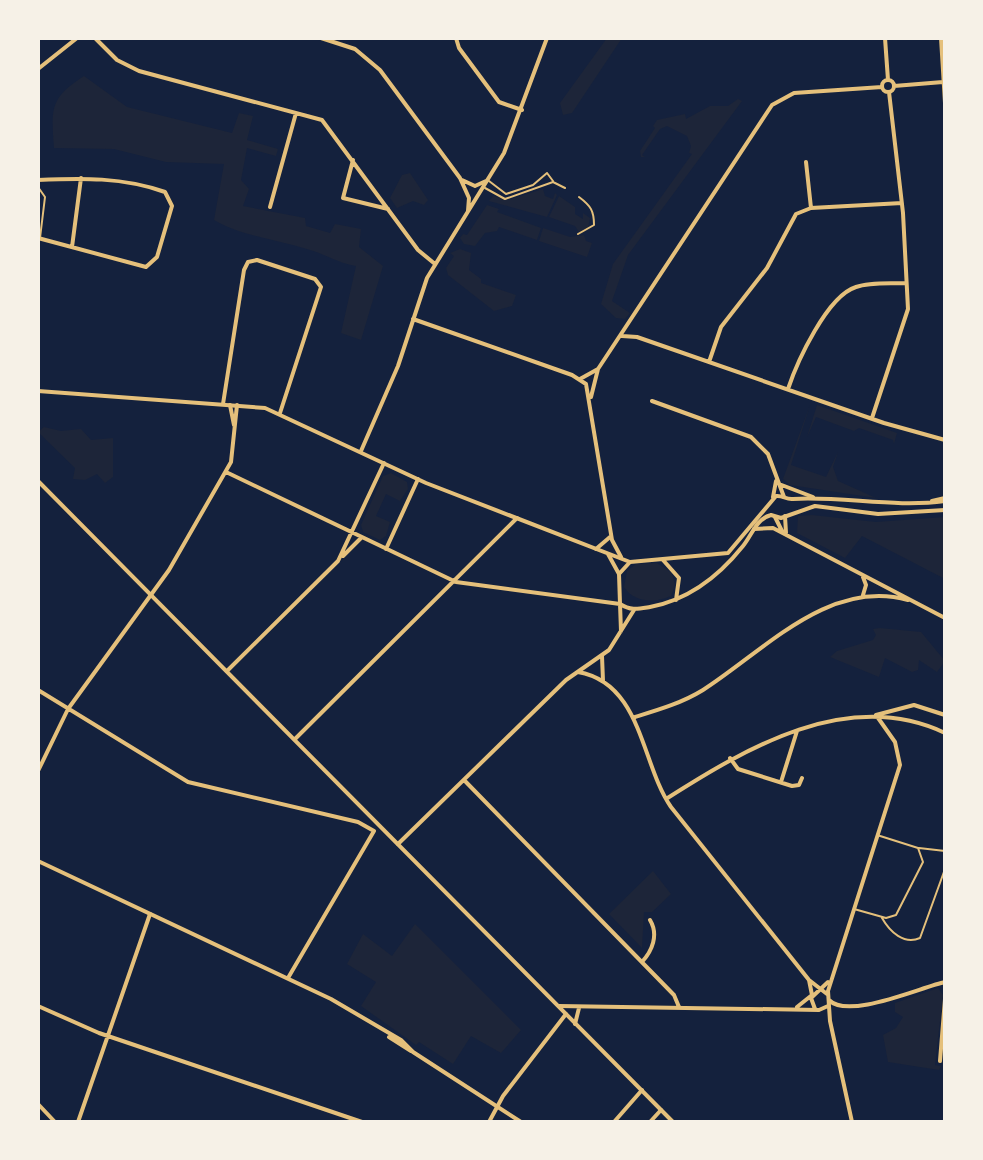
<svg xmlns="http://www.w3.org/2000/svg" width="983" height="1160" font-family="Mulish,sans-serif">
  <rect width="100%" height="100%" fill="#14213d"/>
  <!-- green -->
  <path fill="#1d2539" d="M607,38h15l-50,75 -9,2 -3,-12z
    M84,76l43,31 105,26 7,-20 14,3 -6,24 31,9 -2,7 -29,-8 -6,32 8,9 -6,17 62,12 1,8 24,7 5,-9 26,5 -2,18 24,19 -22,74 -20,-7 15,-67c-18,-3 -29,-11 -46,-16 -31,-10 -69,-14 -96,-30l10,-56 -58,-2 -52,-13 -60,-1c-3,-40 -4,-50 30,-72z
    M738,99l4,2 -114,154 -16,46 18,12 -5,6 -9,-1 -15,-14 12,-40 79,-110 -3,-1 2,-7 -4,-10 -20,-10 -7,3 -18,26 3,2h-4l-1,-6 15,-23 -2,-2 4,-6 28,-6 1,5 24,-13h18z
    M410,173l18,27 -4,5 -11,-4 -16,7 -7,-10 12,-23z
    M543,189l2,7 8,3 2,-6 2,2 -10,22 -58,-16 4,-5 15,4z
    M559,196l16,11v7l8,5v-6l7,5 -2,10 -9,4 -4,-6 -26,-9z
    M487,205l12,4 -2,3 44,16 -4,12 -38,-13 -2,4 -12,2 -10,13 -11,-2 -4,-6 3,-4 4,1z
    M543,228l27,9 14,-2 2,6 6,2 -5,14 -48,-16z
    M460,249l11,4 -2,17 12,9v4l35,12 -4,11 -18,5 -46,-36 -2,-7 8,-12 -4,-3z
    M810,405l-19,60 35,12 12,-25 -5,15 5,14 38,17 -86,-13 -7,-6z
    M817,405l80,28 -3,11 -1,-4 -34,-12 -5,3 -38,-14 -9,20z
    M44,427l17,4 20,-2 10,11 22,-2v39l-8,6 -8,-9 -12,6 -12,-1 2,-11 -37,-36z
    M391,473l16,9 1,7 -8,12 -14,-7 -10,22 14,6 -4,14 -6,4 -17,-8 -2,-7 22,-49z
    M812,515l64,7 69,-5v62l-83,-43 -17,22 -48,-25 1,-17z
    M657,563l15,10 3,12 -4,11c-15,7 -37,7 -47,-9l3,-16 9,-7z
    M880,628l41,4 24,29 -8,11 -18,-12 -1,10 -6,2 -27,-14 -6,19 -49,-20 7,-6 36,-11 3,-5 -3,-6z
    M653,871l18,23 -19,18h-8l-2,36 -33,-34z
    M415,924l106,106 -20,23 -30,-17 -18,28 -34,-22 -3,3 -55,-39 15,-24 -29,-18 16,-30 29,22z
    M938,988l5,7 -8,70 6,1 -2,4 -51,-8 -5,-27 13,-7 7,-11 -8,-5v-9z"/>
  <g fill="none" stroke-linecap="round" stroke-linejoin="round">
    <!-- service -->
    <path stroke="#e5c07b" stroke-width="2" d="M489,181l17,13 27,-9 14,-12 6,8
      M38,187l7,10 -5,41
      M485,188l20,11 48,-17 12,6
      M578,234l16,-9c0,-14 -3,-19 -15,-28
      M919,848l26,3
      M854,909l32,9 10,-3 27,-53 -5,-14 -41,-13
      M882,918c8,14 22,27 38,20l25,-69"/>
    <!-- minor -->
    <path stroke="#e5c07b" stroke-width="4" d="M95,38l22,22 22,11 183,49 96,130 17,14
      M321,38l34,11 25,21 80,108 9,20 -1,13
      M456,38l3,10 40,54 23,8
      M885,38l3,42
      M941,38l4,65
      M38,69l39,-31
      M882 86a6 6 0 1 1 12 0a6 6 0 1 1-12 0Z
      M894,86l49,-4
      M353,160l-10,38 45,11
      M806,162l5,46
      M38,180c43,-2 85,-3 127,12l7,14 -15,51 -11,10 -108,-29
      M462,180l13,6 11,-5
      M270,207l26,-94
      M72,247l9,-69
      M413,319l159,56 14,9 26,156 9,17
      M622,336l15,1 247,86 61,17
      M709,362l12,-35 46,-59 29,-54 15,-6 91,-5
      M580,379l18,-10
      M788,389c9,-27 39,-93 68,-102 15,-5 34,-3 50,-4
      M591,397l7,-28 174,-264 22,-12 88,-6
      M652,401l99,36 17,17 16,43
      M223,404l21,-134 4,-8 9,-2 58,19 6,8 -41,126
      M230,405l4,20
      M872,418l36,-109 -5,-96 -14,-121
      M361,451l37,-85 29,-88 77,-125 43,-115
      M226,472l230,110 164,22 1,27
      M779,484l34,13
      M773,497l3,-16
      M785,516l1,17
      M775,517l8,16
      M754,529l19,-1 172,90
      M386,549l32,-70
      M596,549l14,-12
      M343,556l18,-18
      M863,595l3,-10 -3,-8
      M602,656l1,25
      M227,671l111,-110 46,-98
      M578,672c64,11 63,92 93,135l138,173 18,14
      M38,690l150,92 170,40 16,9
      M635,717c23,-7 47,-14 68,-27 61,-39 126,-112 205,-90
      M295,739l222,-221
      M730,758l8,11 54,17 7,-1 3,-7
      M38,771l30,-62 101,-139 62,-108 6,-57
      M464,780l210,215 5,12
      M781,782l16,-51
      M666,799c80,-51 182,-112 279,-66
      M398,844l168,-164 43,-30 25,-40
      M642,962c10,-11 17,-27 8,-42
      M288,978l86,-147
      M829,1000c19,20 92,-13 116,-18
      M38,1006l61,27 263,89
      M559,1006l260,4 9,-4
      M797,1007l15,-12 -3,-15
      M815,1009l-4,-11 17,-16
      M575,1024l4,-16
      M940,1061l5,-62
      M38,1104l17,18
      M78,1122l72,-208
      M489,1122l14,-26 63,-82
      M614,1122l28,-32
      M650,1122l11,-12
      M852,1122l-22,-101 -2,-30 72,-226 -5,-23 -19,-27 38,-10 31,10"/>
    <!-- tertiary -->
    <path stroke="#e5c07b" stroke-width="4" d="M38,391l227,17 161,75 204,79 98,-9 48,-57c7,-1 10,4 17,3 50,-3 101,9 152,2
      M38,481l635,641
      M932,501l13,-3
      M771,515l10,3 34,-12 63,8 67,-4
      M608,554l11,20 1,30c11,7 18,5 30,3 38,-7 69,-31 93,-61 9,-11 13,-27 28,-31
      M663,560l16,18 -3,22
      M619,574l11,-12
      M38,861l293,138 70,41 12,12 108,70
      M389,1037l22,14"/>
  </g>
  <!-- border -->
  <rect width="983" height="1160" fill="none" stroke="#f6f1e7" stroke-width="80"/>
</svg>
